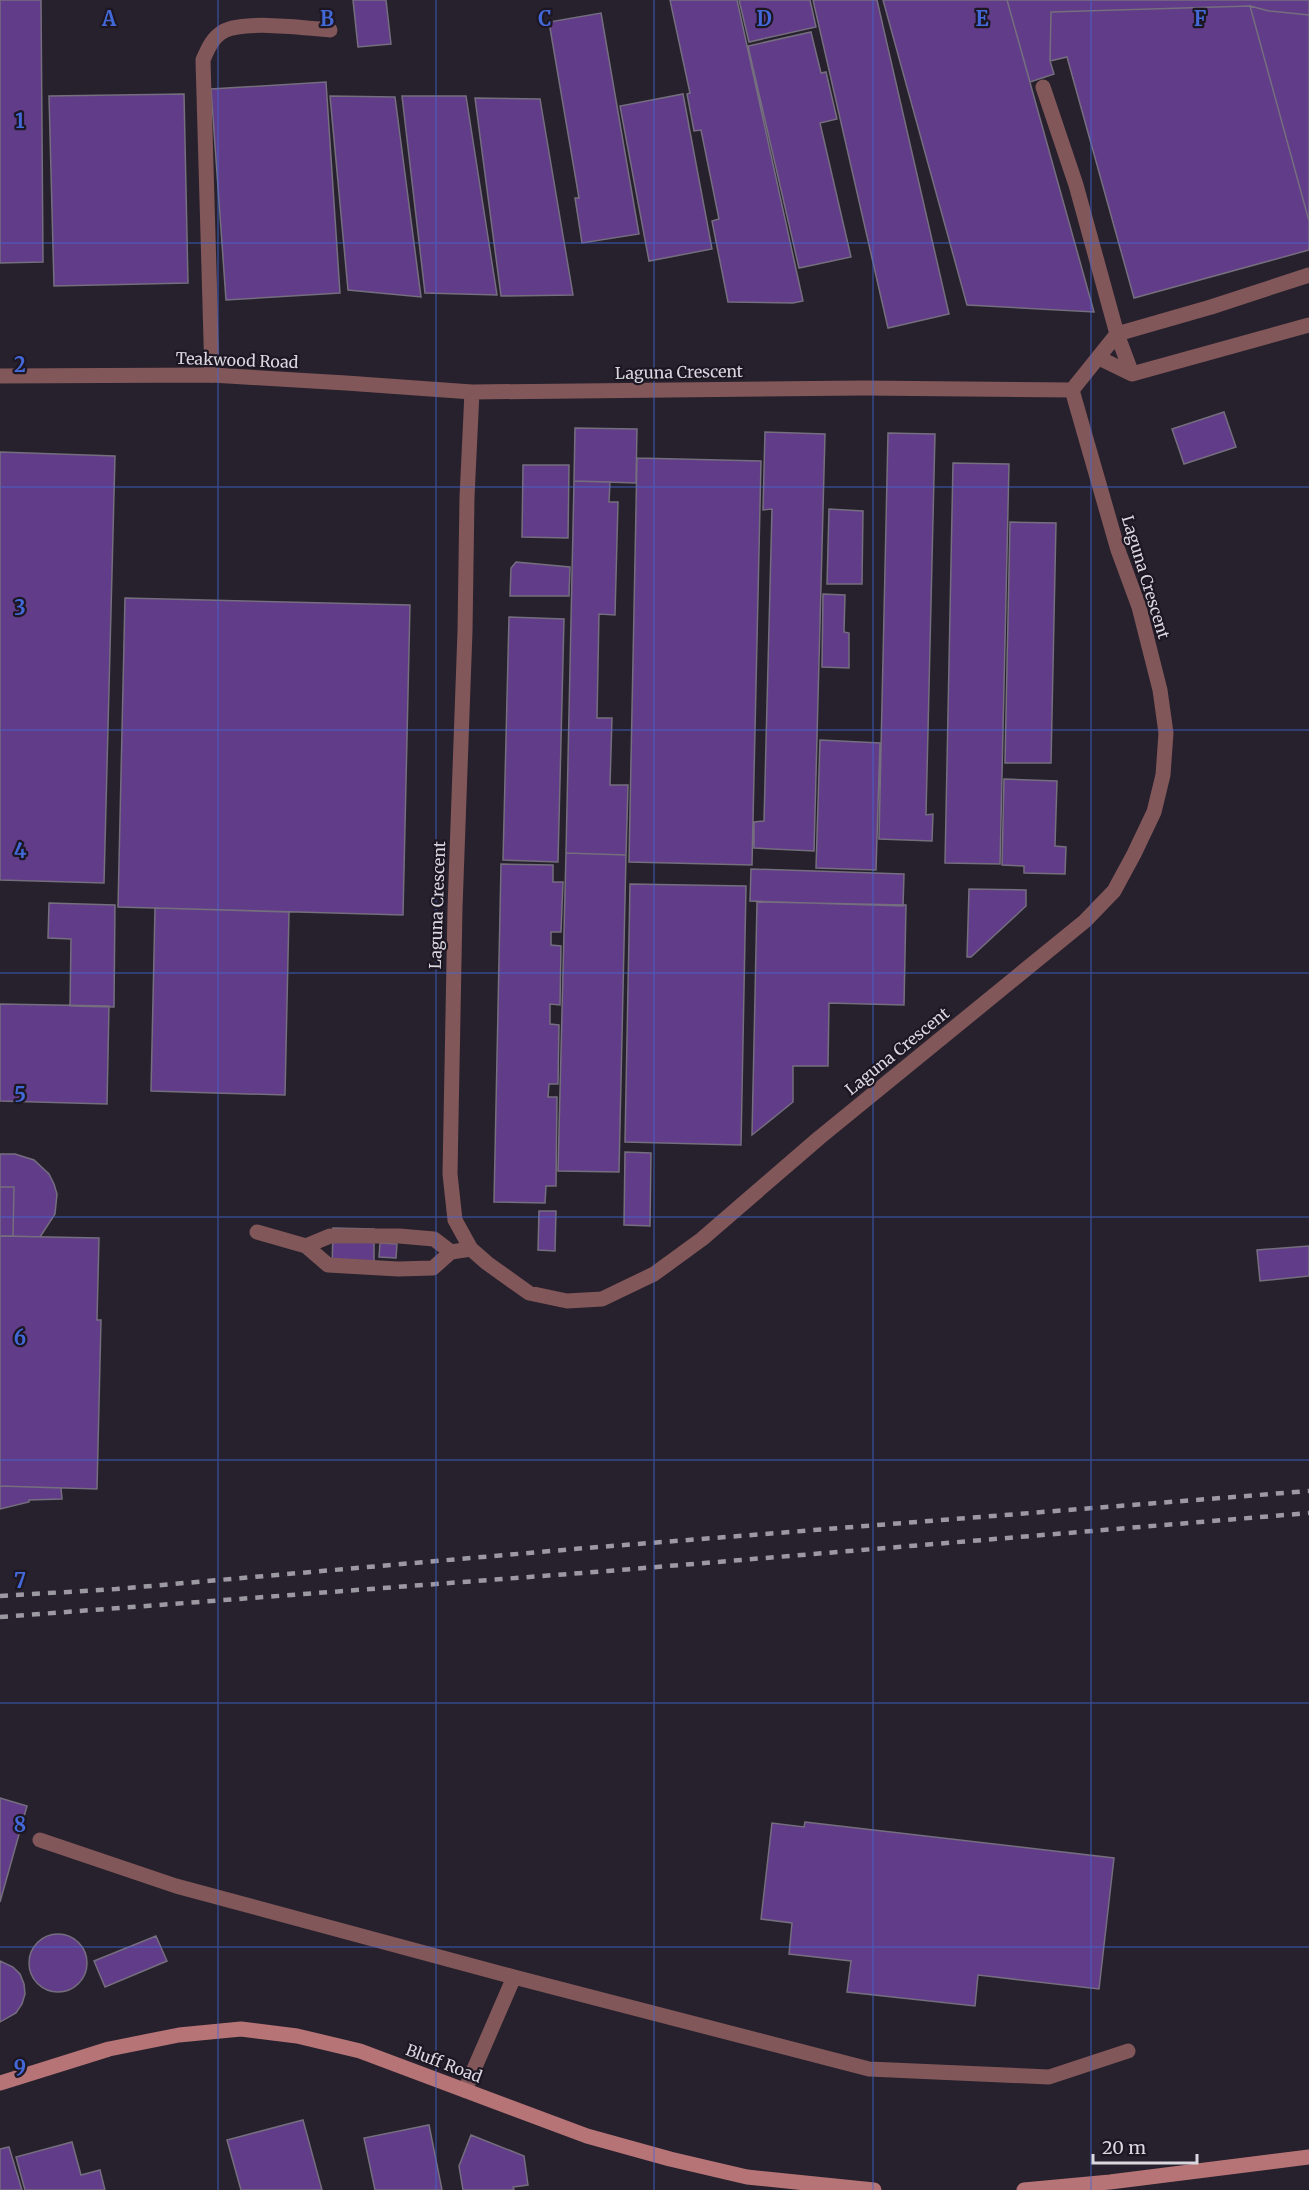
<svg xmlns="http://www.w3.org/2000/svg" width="1309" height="2190" font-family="Merriweather,serif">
  <rect width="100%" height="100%" fill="#26212d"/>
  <!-- building -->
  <path fill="#613c88" stroke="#756e7e" stroke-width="1.5" d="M0,0h41l2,262 -43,1z
    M353,0h33l5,44 -33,3z
    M670,0h67l66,301 -10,2 -65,-1 -16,-81 7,-2 -18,-89 -7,1 -7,-37 3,-1z
    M739,0h71l6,27 -67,15z
    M813,0h64l72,314 -61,14z
    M883,0h124l87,312 -127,-7z
    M1007,0h302v15l-40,-4 -19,-5 -199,6 -1,49 4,13 -24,8z
    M1250,6l59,215v29l-175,48 -67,-241 -17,4 1,-49z
    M1250,6l19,5 40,4v206z
    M601,13l38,221 -57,9 -7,-45h4l-30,-176z
    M811,32l10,41 5,-1 11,47 -17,4 31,134 -52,11 -51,-222z
    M326,82l14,211 -114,7 -15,-211z
    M184,94l4,189 -134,3 -5,-190z
    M683,94l29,155 -63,12 -29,-155z
    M330,96l65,1 26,200 -73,-7z
    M402,96h64l31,199 -72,-2z
    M475,98l65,1 33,196 -72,1z
    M1224,412l12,35 -52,17 -12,-35z
    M575,428l62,1 -1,54 -62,-2z
    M765,432l60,2 -11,417 -60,-3v-26l10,-1 8,-312 -9,1z
    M888,433l47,1 -9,381 7,-1 -1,27 -53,-2z
    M0,452l115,4 -11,427 -104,-3z
    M637,458l124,3 -9,404 -123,-3z
    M953,463l56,1 -9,400 -55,-1z
    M523,465h46l-1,73 -46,-1z
    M574,481l36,1 -1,20h9l-3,113 -16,-1 -2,104h15l-2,67h18l-2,70 -60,-2z
    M829,509l34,2 -1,73h-35z
    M1010,522l46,1 -5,240h-46z
    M516,562l54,5 -1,29h-59l1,-28z
    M823,594l22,1 -1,37 5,1v35l-27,-1z
    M125,598l285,7 -7,310 -285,-8z
    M509,617l55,2 -6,243 -55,-2z
    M820,740l60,3 -4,127 -60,-2z
    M1004,779l53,2 -2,65 11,1 -1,27 -41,-1v-7l-22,-1z
    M566,853l60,2 -7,317 -61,-1z
    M501,864l52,1v17h10l-2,50h-10v13l10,1 -1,59 -10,-1v20l9,1 -1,59h-9l-1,13h9l-1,89h-10l-1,17 -51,-1z
    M751,869l153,5 -1,32 -153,-5z
    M630,884l116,2 -5,259 -116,-3z
    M969,889l57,1v16l-55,51h-4z
    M757,902l149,3 -2,100 -75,-2 -1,63h-35v36l-41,33z
    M49,903l66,2 -1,102 -44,-1 1,-67 -23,-1z
    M155,908l134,4 -4,183 -134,-4z
    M0,1004l109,2 -2,98 -107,-3z
    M625,1152l26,1 -1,73 -26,-1z
    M0,1154h15l19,6 15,14 5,10 3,10 -2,20 -15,23 -27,-1 1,-49h-14z
    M0,1187h14l-1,49h-13z
    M539,1211h17l-1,40 -17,-1z
    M333,1228l41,1v41h-42z
    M0,1236l99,2 -2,82h4l-4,169 -97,-3z
    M380,1243l17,1 -1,14 -17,-1z
    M1309,1246v30l-49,5 -3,-31z
    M0,1486l61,2 1,11 -33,1v2l-29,7z
    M0,1798l27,8 -27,96z
    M805,1822l309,36 -15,131 -121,-14 -3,31 -128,-14 4,-31 -62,-7 3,-31 -31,-4 11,-96 32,4z
    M29 1963a29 29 0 1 1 58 0a29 29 0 1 1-58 0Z
    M156,1936l11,25 -62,26 -11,-26z
    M0,1961l13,6 7,7 4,10 1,10 -3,10 -6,9 -16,9z
    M303,2120l19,70h-81l-14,-50z
    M429,2125l13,65h-67l-11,-52z
    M471,2135l53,21 4,29 -15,2 1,3h-51l-4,-24z
    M72,2142l9,33 19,-5 5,20h-80l-9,-33z
    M9,2147l13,43h-22v-41z"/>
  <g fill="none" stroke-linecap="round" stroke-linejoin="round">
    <!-- service -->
    <path stroke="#825759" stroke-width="15" d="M1043,87l33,98 41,149 15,40
      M1099,358l33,16 177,-49
      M212,375l-9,-315c5,-12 10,-23 21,-29 20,-11 83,-3 106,-1
      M1072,390l45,-56 94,-27 98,-32
      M257,1232l49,14 22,19 70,4 35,-1 18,-16 20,-3
      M306,1246l24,-10h69l35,3 17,13
      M40,1840l136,46 338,91 -49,113
      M514,1977l355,92 180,8 79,-26"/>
    <!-- minor -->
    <path stroke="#825759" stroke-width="15" d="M0,376l212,-1 134,8 126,9 391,-4 209,2 46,160 21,57 21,83 6,43 -3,42 -9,37 -20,42 -20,37 -29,30 -266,217 -117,101 -48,35 -52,25 -35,2 -38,-8 -42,-30 -16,-14 -16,-29 -5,-46 5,-266 10,-277 2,-134 5,-105"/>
    <!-- secondary -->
    <path stroke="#b77476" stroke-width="15" d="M0,2083l109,-34 70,-14 62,-6 56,7 63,15 227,85 83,23 77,18 127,13
      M1024,2190l86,-8 199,-25"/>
    <!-- rail -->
    <path stroke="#9d99a3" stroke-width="4.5" stroke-dasharray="8 8" stroke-linecap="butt" d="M0,1596l116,-7 458,-40 735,-58
      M0,1617l608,-46 701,-58"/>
  </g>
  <!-- grid -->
  <path fill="none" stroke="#4369d9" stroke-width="1.5" stroke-opacity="0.55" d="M218,0v2190M436,0v2190M654,0v2190M873,0v2190M1091,0v2190M0,243h1309M0,487h1309M0,730h1309M0,973h1309M0,1217h1309M0,1460h1309M0,1703h1309M0,1947h1309"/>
  <g text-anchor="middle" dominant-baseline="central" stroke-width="4.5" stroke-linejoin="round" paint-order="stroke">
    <!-- street labels -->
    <g font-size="16" fill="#dad7df" stroke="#1d1723">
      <text transform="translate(237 360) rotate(2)">Teakwood Road</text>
      <text transform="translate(679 372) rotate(-1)">Laguna Crescent</text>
      <text transform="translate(1146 577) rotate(73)">Laguna Crescent</text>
      <text transform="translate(437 905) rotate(-88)">Laguna Crescent</text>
      <text transform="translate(897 1051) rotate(-39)">Laguna Crescent</text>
      <text transform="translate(444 2063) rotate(21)">Bluff Road</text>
    </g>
  </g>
  <g font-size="20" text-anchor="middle" font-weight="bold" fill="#4369d9" stroke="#1d1723" stroke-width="4.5" stroke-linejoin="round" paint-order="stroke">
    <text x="109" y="26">A</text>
    <text x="327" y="26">B</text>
    <text x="545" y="26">C</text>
    <text x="764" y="26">D</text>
    <text x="982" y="26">E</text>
    <text x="1200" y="26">F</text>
    <text x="20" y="128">1</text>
    <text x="20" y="372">2</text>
    <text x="20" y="615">3</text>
    <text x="20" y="858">4</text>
    <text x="20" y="1102">5</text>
    <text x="20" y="1345">6</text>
    <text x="20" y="1588">7</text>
    <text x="20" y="1832">8</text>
    <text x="20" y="2075">9</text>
  </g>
  <!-- scale -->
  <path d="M1093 2154v9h104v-9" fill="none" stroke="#dad7df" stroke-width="3"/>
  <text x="1102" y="2154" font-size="18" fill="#dad7df" stroke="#1d1723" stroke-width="4.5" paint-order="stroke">20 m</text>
</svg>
